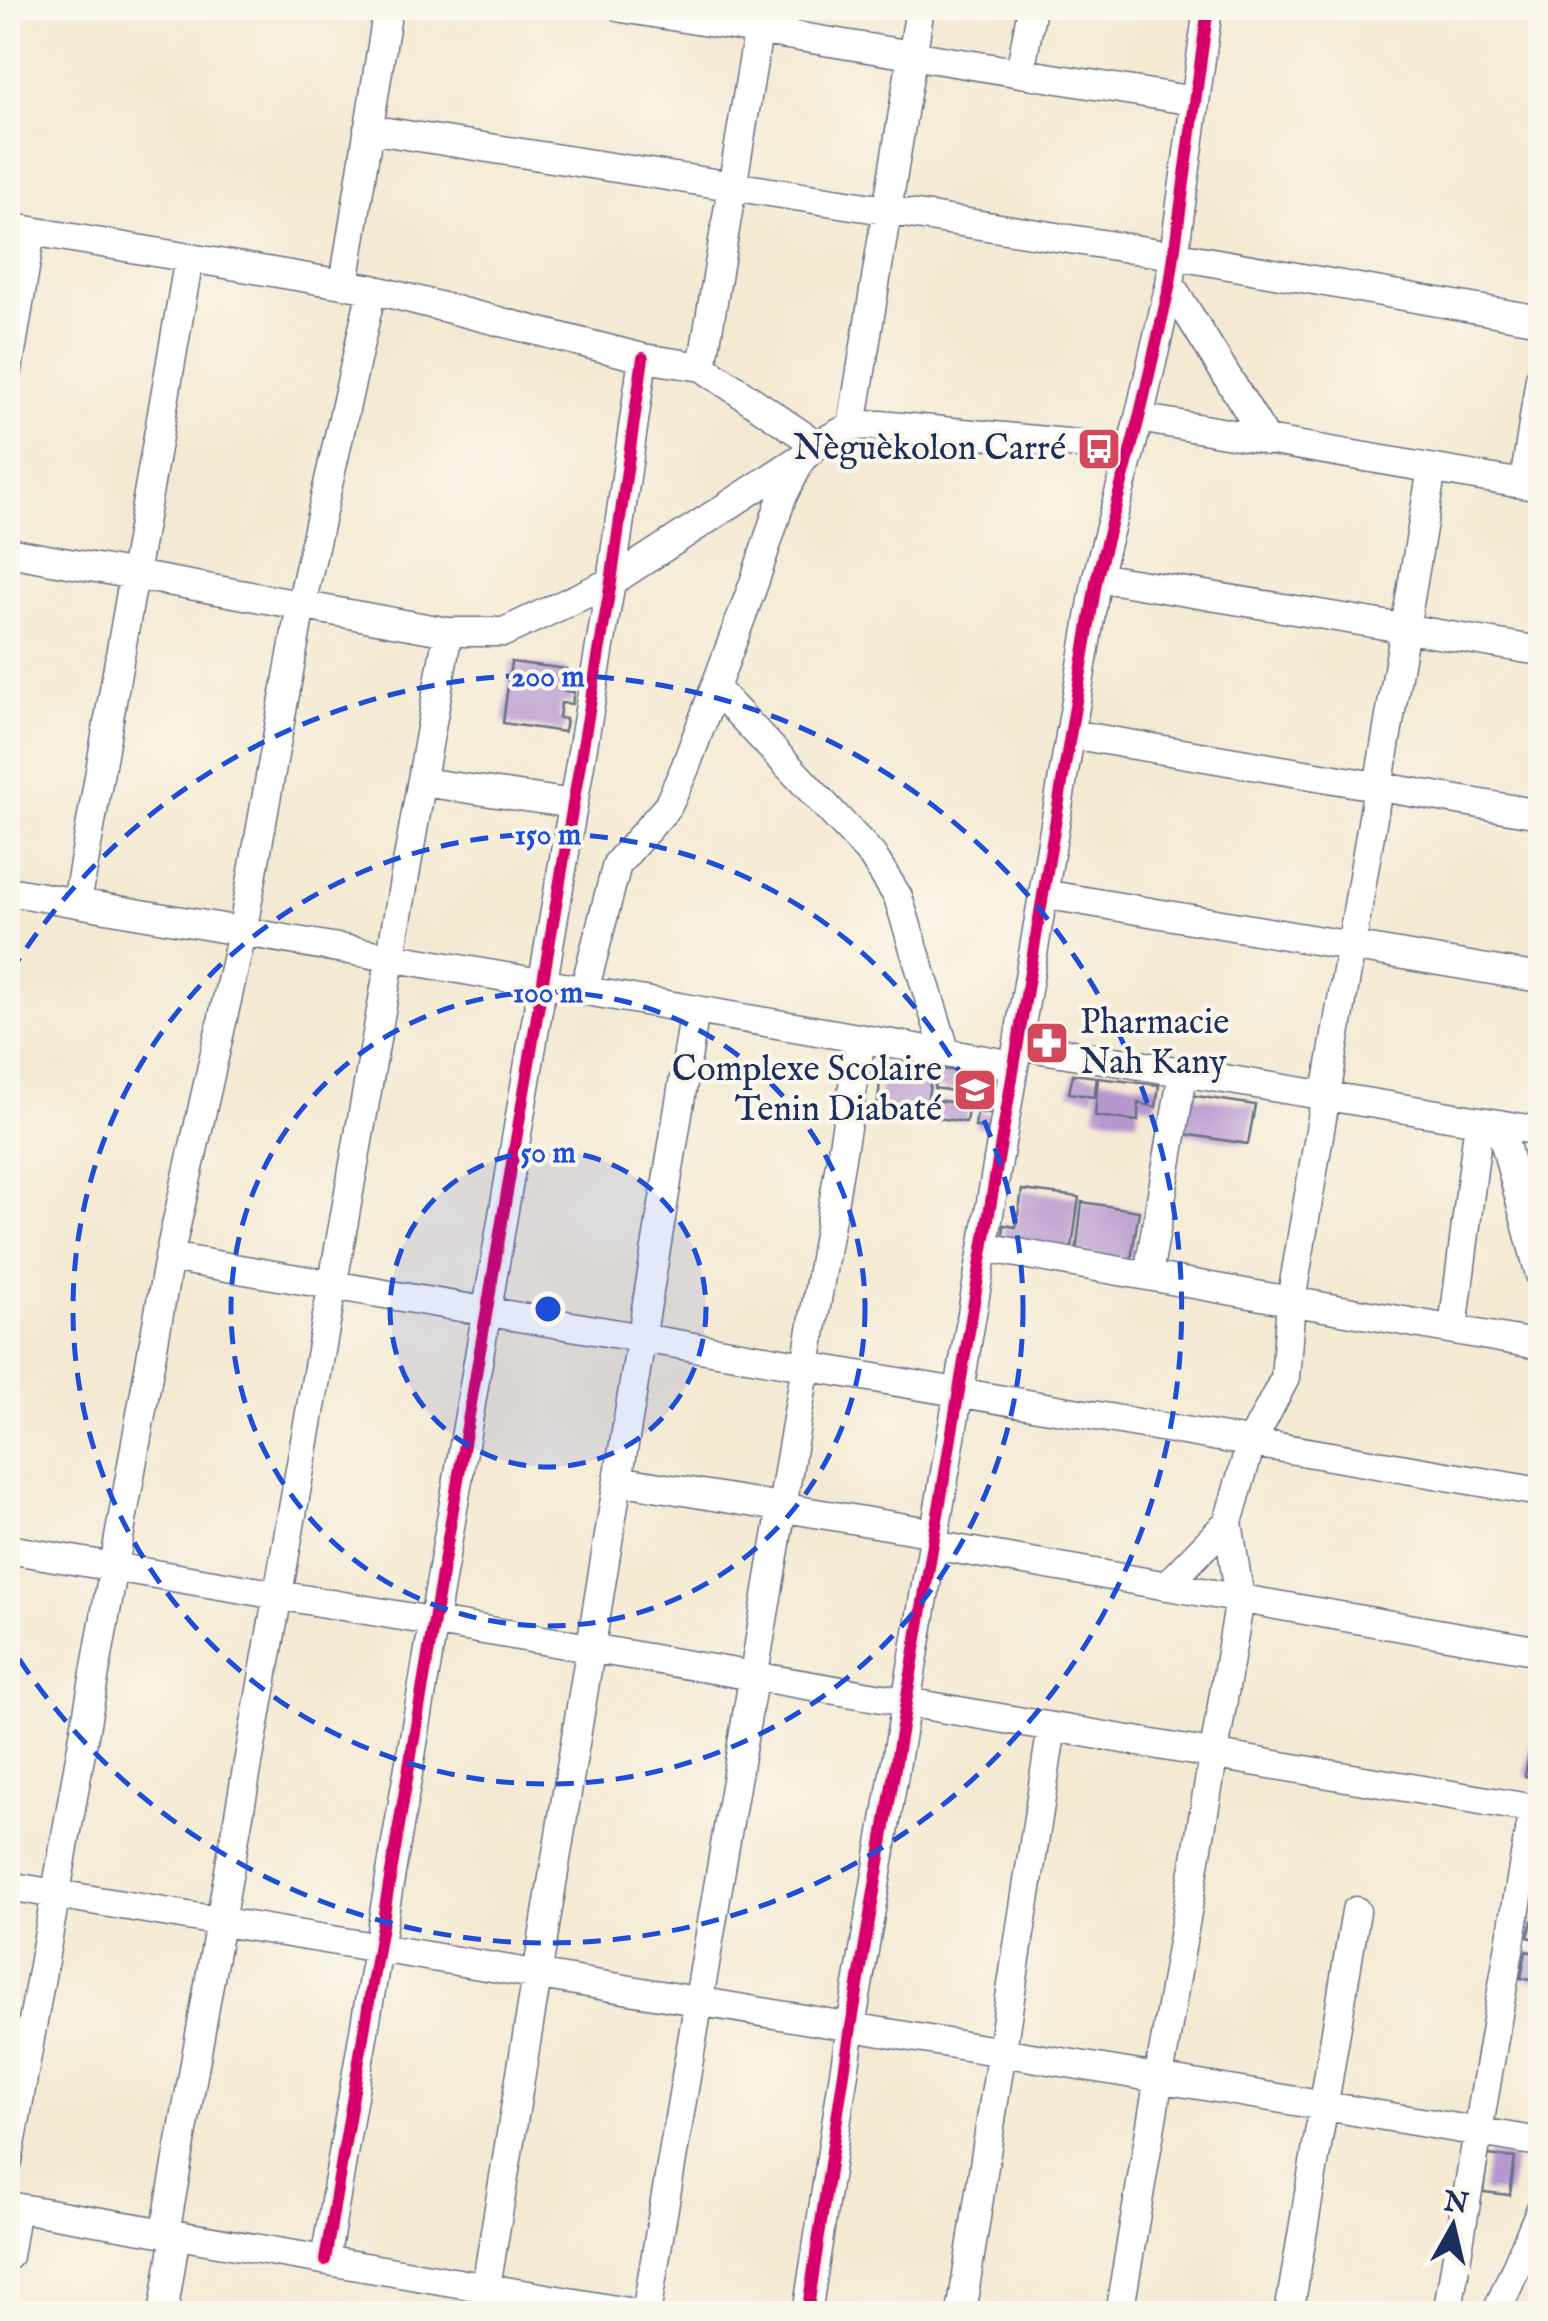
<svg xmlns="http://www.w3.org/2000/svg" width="1548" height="2321" font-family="'IM FELL English',serif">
  <rect width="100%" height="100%" fill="#fbf7ec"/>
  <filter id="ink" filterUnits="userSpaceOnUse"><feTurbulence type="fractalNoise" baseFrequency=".01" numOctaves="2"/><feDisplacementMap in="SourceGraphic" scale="20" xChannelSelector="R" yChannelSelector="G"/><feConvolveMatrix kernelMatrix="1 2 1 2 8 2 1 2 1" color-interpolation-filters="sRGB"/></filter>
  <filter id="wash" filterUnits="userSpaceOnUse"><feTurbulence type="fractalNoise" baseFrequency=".0048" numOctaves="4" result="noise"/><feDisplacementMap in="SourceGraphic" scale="40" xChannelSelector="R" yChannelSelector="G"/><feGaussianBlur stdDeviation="2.25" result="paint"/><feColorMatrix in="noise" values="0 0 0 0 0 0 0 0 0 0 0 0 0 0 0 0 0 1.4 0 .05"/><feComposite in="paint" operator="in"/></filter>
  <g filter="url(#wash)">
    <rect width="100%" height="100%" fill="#f4e9d2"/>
    <g id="blocks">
      <!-- building -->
      <path fill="#b697ce" d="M511,662l56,7 -3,22 10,1 -2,12 -11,-1 -2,15 7,1 -2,13 -61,-9z
        M882,1066l50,6 -7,44 -48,-7z
        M937,1068l68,11 -4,20 -67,-11z
        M1073,1074l24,3 -3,20 -25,-4z
        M1098,1078l61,7 -3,22 -18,-4v18l-43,-5z
        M1190,1095l65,10 -7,39 -64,-10z
        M933,1100l36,4 -3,18 -36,-5z
        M977,1112l24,4 -2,14 -24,-3z
        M1022,1190l57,7 -7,51 -69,-6 1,-17 12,2z
        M1082,1202l57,9 -8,49 -55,-8z
        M1532,1739l8,1v39l-15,-3z
        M1532,1921l8,2v17l-12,-3z
        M1526,1951l14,3v28l-19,-4z
        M1488,2155l27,3 -5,37 -27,-3z"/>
    </g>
  </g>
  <g filter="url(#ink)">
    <use href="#blocks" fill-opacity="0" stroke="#677087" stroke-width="2.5"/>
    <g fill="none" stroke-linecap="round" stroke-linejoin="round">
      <defs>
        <path id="minor" d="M622,8l572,93
          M1020,73l12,-65
          M368,129l804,126 368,65
          M8,227l364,62 271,69 59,9 115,78
          M344,284l44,-276
          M1170,284l97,157
          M702,367l60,-359
          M8,370l23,-138
          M1139,418l401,69
          M852,426l68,-418
          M1524,484l16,-106
          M8,552l440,80h56l107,-50 190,-124
          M1097,577l443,74
          M715,688l157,167 26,42 48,156
          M1070,734l470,80
          M422,782l151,22
          M8,891l1006,174
          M1043,894l497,84
          M77,903l112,-645
          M584,991l33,-127 51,-58 17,-38 69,-185 28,-86 20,-39 15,-13 35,-19 28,-1 250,24
          M1018,1045l522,86
          M1500,1125l40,150
          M984,1247l556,98
          M169,1257l1371,235
          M1148,1275l35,-203
          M1453,1329l26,-208
          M618,1480l317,53
          M933,1545l607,106
          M8,1549l1532,261
          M1166,1586l62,-64
          M8,1886l1532,256
          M8,2162l161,-905 73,-324 59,-328 71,-316
          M8,2206l631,108
          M165,2233l283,-1601
          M8,2256l8,-49
          M325,2260l286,-1678 32,-224
          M486,2287l209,-1277
          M163,2314l13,-80
          M646,2314l215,-1275
          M807,2314l44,-287 246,-1450 42,-159 31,-134 38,-276
          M961,2314l91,-587
          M1119,2314l121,-715 -12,-77 23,-79 34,-65 6,-77 141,-832
          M1289,2314l67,-403
          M1447,2314l86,-505
          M1496,2314l44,-103"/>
      </defs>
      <!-- minor casing -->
      <use href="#minor" stroke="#677087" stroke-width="31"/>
      <!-- minor -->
      <use href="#minor" stroke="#fff" stroke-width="28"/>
      <defs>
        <path id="cycleway" d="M325,2260l286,-1678 32,-224
          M807,2314l44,-287 246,-1450 42,-159 31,-134 38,-276"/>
      </defs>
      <!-- cycleway casing -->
      <use href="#cycleway" stroke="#fbf7ec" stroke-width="19"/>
      <!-- cycleway -->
      <use href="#cycleway" stroke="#d6006c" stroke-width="12"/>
    </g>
  </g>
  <!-- distance rings -->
  <circle cx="548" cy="1309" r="158" fill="#1d4ed8" fill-opacity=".12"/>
  <g fill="none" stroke="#1d4ed8" stroke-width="5" stroke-dasharray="18 12">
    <circle cx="548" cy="1309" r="158"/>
    <circle cx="548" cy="1309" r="317"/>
    <circle cx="548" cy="1309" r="475"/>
    <path d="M10 973A634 634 0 1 1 10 1645"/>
  </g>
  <!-- icons -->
  <defs>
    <symbol id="bus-square" viewBox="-11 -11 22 22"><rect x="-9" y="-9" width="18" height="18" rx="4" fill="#d1495b" stroke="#fbf7ec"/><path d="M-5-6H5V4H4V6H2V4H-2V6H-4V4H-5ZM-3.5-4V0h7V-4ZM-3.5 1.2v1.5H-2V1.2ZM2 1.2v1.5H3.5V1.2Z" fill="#fff"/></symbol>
    <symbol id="pharmacy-square" viewBox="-11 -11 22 22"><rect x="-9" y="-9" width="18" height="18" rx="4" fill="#d1495b" stroke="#fbf7ec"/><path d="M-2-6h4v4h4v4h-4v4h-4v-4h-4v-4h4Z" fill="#fff"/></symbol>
    <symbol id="school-square" viewBox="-11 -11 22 22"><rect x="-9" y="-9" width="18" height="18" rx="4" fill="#d1495b" stroke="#fbf7ec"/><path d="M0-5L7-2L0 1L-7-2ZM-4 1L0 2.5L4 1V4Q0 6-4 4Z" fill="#fff"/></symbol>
  </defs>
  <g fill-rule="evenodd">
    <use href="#bus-square" x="1074" y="424" width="50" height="50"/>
    <use href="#pharmacy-square" x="1022" y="1018" width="50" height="50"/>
    <use href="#school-square" x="950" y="1065" width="50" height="50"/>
  </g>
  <g text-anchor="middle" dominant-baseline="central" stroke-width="8" stroke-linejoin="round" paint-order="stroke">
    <!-- poi labels -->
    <g font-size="35" fill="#1b2f5e" stroke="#fbf7ec" text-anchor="end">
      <text x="1066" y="449">Nèguèkolon Carré</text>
      <text x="1080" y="1023" text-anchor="start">Pharmacie<tspan x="1080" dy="40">Nah Kany</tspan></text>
      <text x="942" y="1070">Complexe Scolaire<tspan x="942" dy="40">Tenin Diabaté</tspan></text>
    </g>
  </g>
  <circle cx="548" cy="1309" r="15" fill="#1d4ed8" stroke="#fbf7ec" stroke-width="5"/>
  <g font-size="30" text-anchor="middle" font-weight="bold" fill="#1d4ed8" stroke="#fbf7ec" stroke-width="8" stroke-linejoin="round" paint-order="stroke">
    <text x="548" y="686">200 m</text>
    <text x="548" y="844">150 m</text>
    <text x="548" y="1002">100 m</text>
    <text x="548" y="1162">50 m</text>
  </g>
  <!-- margin -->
  <rect width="1548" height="2321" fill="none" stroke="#fbf7ec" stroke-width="40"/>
  <!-- north arrow -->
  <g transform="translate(1453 2226) rotate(8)" stroke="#fbf7ec" stroke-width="8" paint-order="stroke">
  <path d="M0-8L18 38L0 25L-18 38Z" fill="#1b2f5e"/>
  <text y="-15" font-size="28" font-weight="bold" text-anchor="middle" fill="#1b2f5e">N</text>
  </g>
</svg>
